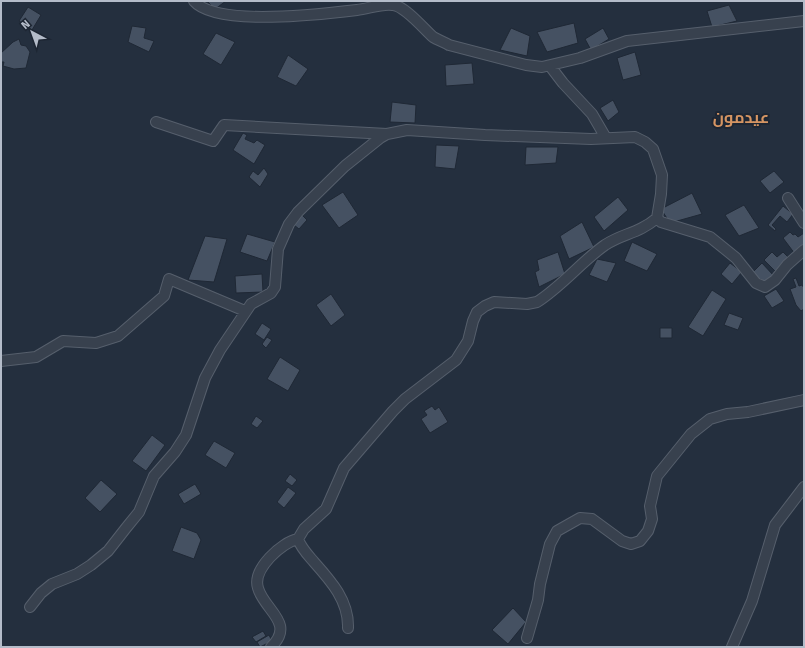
<svg xmlns="http://www.w3.org/2000/svg" width="805" height="648" font-family="'Fira Sans',Cairo,sans-serif">
  <rect width="100%" height="100%" fill="#242f3e"/>
  <!-- building -->
  <path fill="#455162" stroke="#1f2835" d="M207,1h19l-11,8z
    M729,5l8,16 -25,6 -5,-16z
    M28,7l13,8 -9,15 -13,-9z
    M574,23l4,20 -31,9 -10,-20z
    M132,26l14,2 -2,10 10,3 -5,11 -21,-10z
    M511,28l19,8 -3,20 -27,-6z
    M603,28l6,11 -18,11 -6,-11z
    M216,33l19,9 -14,23 -18,-11z
    M19,39l2,6 5,1 4,6 -4,16 -12,1 -11,-3 1,-4h-3v-9l12,-11z
    M635,52l6,23 -18,5 -6,-22z
    M288,55l20,14 -12,17 -19,-9z
    M472,63l2,21 -28,2 -1,-21z
    M613,100l6,12 -11,9 -8,-13z
    M392,102l24,3 -1,18 -25,-1z
    M243,133l4,2 -2,4 9,4 3,-3 8,5 -11,19 -21,-14z
    M436,145l23,1 -4,23 -20,-2z
    M526,147h32l-2,16 -31,2z
    M264,168l4,6 -8,13 -11,-10 4,-6 5,4z
    M774,171l10,11 -14,11 -10,-12z
    M343,192l15,23 -19,13 -17,-23z
    M692,193l10,21 -32,9 -9,-14z
    M618,197l10,13 -24,21 -10,-14z
    M744,205l15,23 -20,8 -14,-21z
    M783,206l10,8 -6,8 -7,-6 -8,9 4,4 -1,2 -7,-6z
    M302,215l5,5 -8,9 -5,-4z
    M582,222l12,25 -25,12 -9,-23z
    M790,232l3,3 2,-1 3,3 6,-4v14l-9,7 -12,-16z
    M247,234l28,8 -8,19 -27,-9z
    M205,236l22,3 -13,43 -26,-2z
    M632,242l25,12 -10,17 -23,-10z
    M558,252l7,22 -26,13 -4,-15 4,-2 -2,-10z
    M772,252l5,5 6,-5 5,5 -6,6 2,1 -8,8 -12,-12z
    M597,259l19,4 -9,19 -18,-7z
    M730,263l12,9 -10,12 -11,-10z
    M762,263l12,13 -10,10 -12,-13z
    M262,274l1,18 -27,1 -1,-17z
    M796,278l3,8 3,-1 2,3v21l-3,2 -5,-6 -6,-16 6,-2 -3,-8z
    M776,289l8,12 -12,7 -8,-12z
    M712,290l14,9 -23,37 -15,-9z
    M331,294l14,21 -14,11 -15,-21z
    M729,313l14,5 -5,12 -14,-5z
    M262,323l9,6 -7,11 -9,-6z
    M660,328h12v10h-12z
    M267,337l5,3 -6,8 -4,-4z
    M280,357l20,13 -12,21 -21,-12z
    M432,406l3,4 4,-3 9,15 -18,11 -9,-14 6,-4 -3,-4z
    M256,416l7,5 -6,7 -6,-4z
    M152,435l13,10 -19,26 -14,-10z
    M214,441l21,12 -9,15 -21,-13z
    M290,474l7,6 -5,6 -7,-5z
    M101,480l16,14 -17,18 -15,-14z
    M195,484l6,10 -17,10 -6,-10z
    M288,487l8,6 -12,15 -7,-6z
    M181,527l16,6 4,7 -7,19 -22,-8z
    M513,608l13,14 -18,22 -16,-14z
    M263,631l3,5 -10,6 -4,-5z
    M269,635l3,6 -12,6 -3,-5z"/>
  <g fill="none" stroke-linecap="round" stroke-linejoin="round">
    <defs>
      <path id="street" d="M194,1c22,26 130,13 163,9 11,-1 25,-7 36,-5 12,1 31,24 40,32 5,3 11,5 16,8l77,20 16,2 38,-9 47,-17 177,-20
        M550,66l13,17 29,31 14,24
        M156,122l57,19 11,-16 163,9
        M788,198l16,25
        M1,361l35,-4 27,-16 33,2 22,-7 46,-40 5,-17 76,32
        M30,607l11,-14 11,-9 25,-10 14,-9 17,-14 18,-23 13,-16 15,-36 21,-24 11,-17 19,-57 15,-28 31,-46 20,-11 4,-6 3,-38 11,-25 9,-12 47,-46 35,-28 7,-4 20,-4 78,5 106,4 44,-2 10,5 8,7 9,26 -1,19 -4,24 4,4 49,15 26,21 20,25 9,4 10,-7 12,-15 17,-15
        M348,628c1,-27 -17,-47 -34,-66 -6,-7 -13,-14 -16,-23l6,-10 22,-20 18,-41 49,-57 12,-12 51,-39 12,-19 5,-20 4,-9 8,-6 9,-4 33,2 10,-2c25,-16 44,-40 68,-57 18,-12 33,-11 52,-27
        M527,638l11,-38 2,-16 10,-40 7,-13 23,-13 12,1 30,22 9,3 9,-3 8,-10 4,-12 -2,-13 7,-30 34,-42 19,-15 17,-5 21,-2 56,-12
        M271,647c25,-24 -7,-37 -13,-59 -6,-19 24,-46 40,-49
        M732,647l20,-46 23,-76 29,-38"/>
    </defs>
    <!-- street casing -->
    <use href="#street" stroke="#565f6c" stroke-width="12"/>
    <!-- street -->
    <use href="#street" stroke="#38414e" stroke-width="10"/>
  </g>
  <g text-anchor="middle" dominant-baseline="central" stroke-width="4" stroke-linejoin="round" paint-order="stroke">
    <!-- quarter labels -->
    <g font-size="16" font-weight="bold" fill="#d59563" stroke="#1d2633">
      <text x="741" y="117">عيدمون</text>
    </g>
  </g>
  <!-- border -->
  <rect width="805" height="648" fill="none" stroke="#b4bcc9" stroke-width="4"/>
  <!-- north arrow -->
  <g transform="translate(32 32) rotate(319)" stroke="#1d2633" stroke-width="3" paint-order="stroke">
  <path d="M0-3L7 15L0 10L-7 15Z" fill="#b4bcc9"/>
  <text y="-6" font-size="11" font-weight="bold" text-anchor="middle" fill="#b4bcc9">N</text>
  </g>
</svg>
